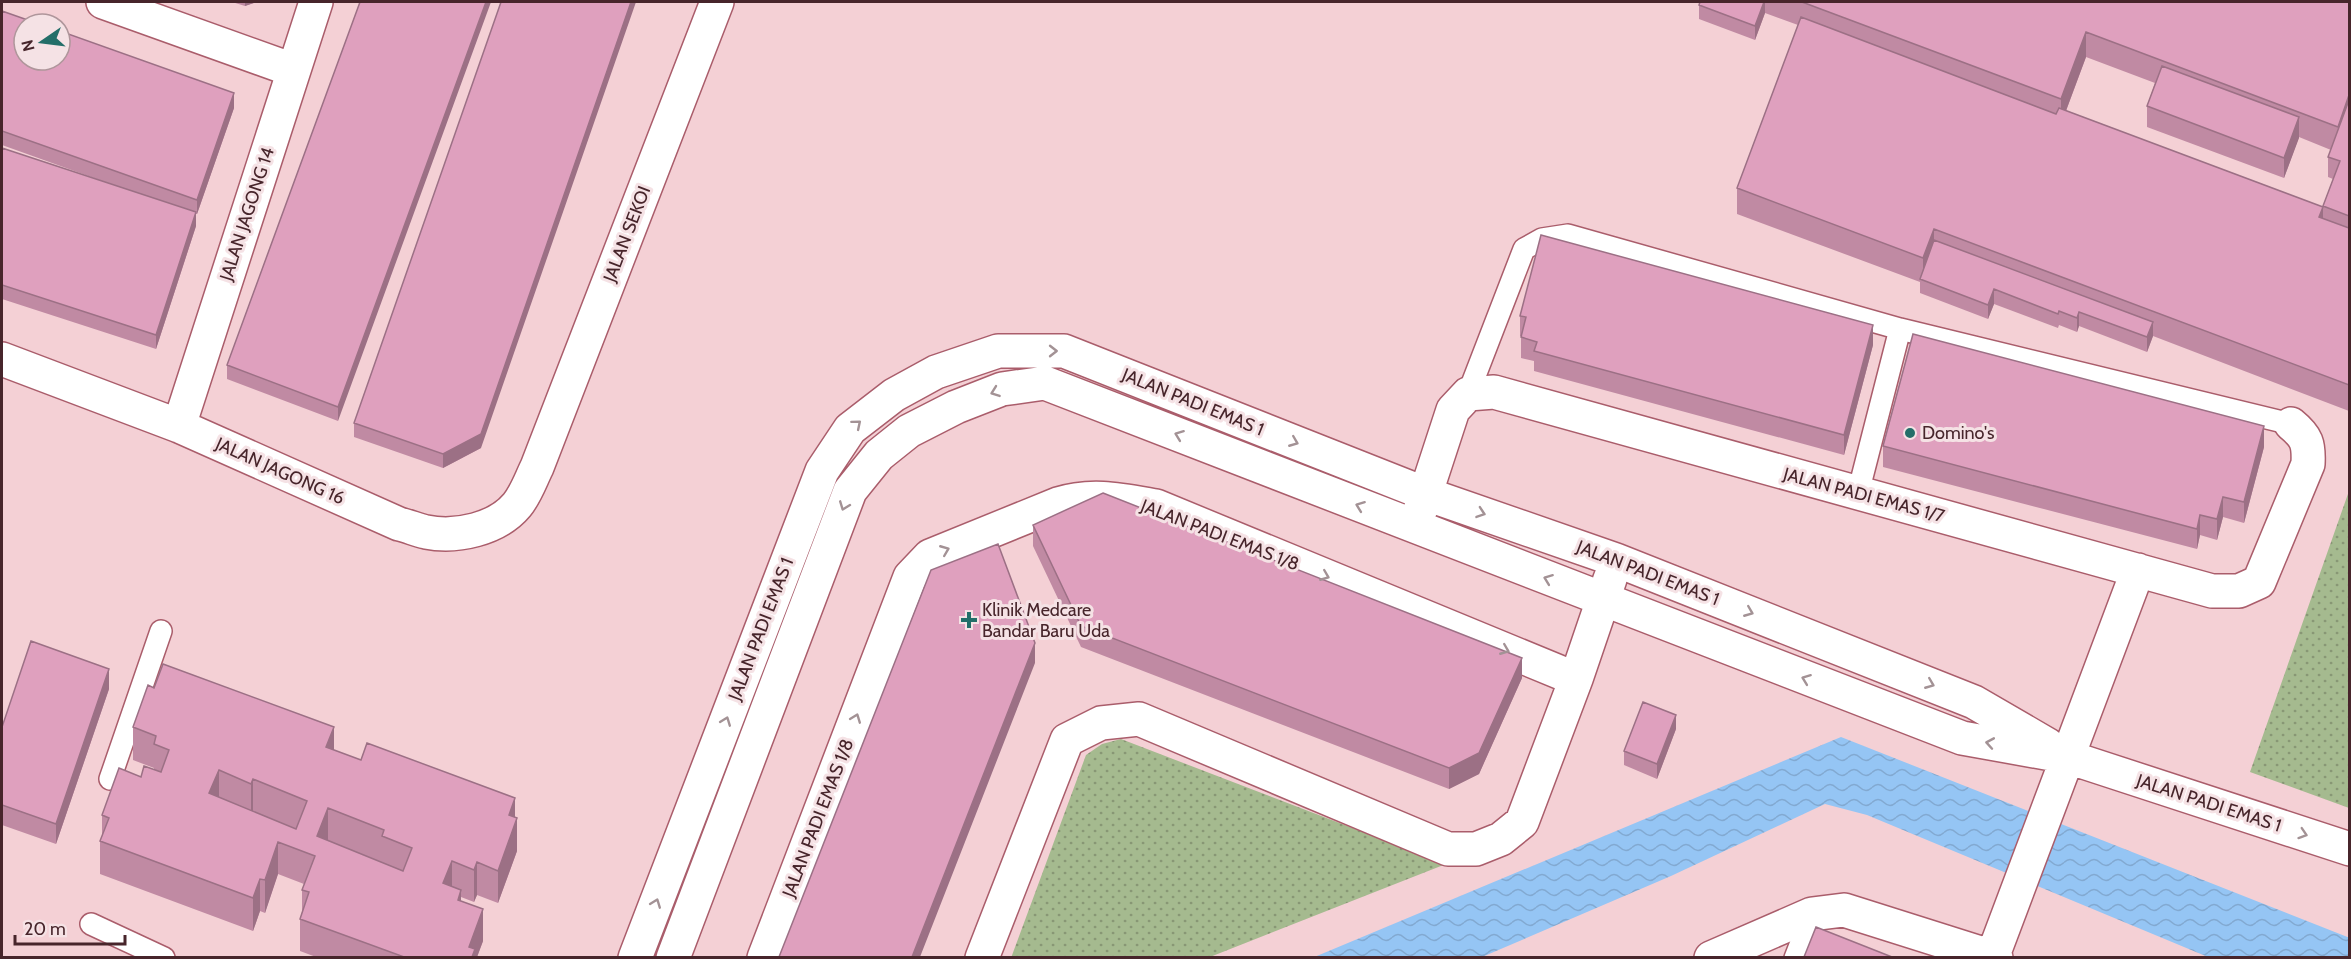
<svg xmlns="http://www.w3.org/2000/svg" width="2351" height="959" font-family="Cabin,sans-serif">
  <defs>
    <pattern id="grass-dots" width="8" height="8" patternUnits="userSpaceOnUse" patternTransform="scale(1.5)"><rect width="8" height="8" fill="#a5ba8f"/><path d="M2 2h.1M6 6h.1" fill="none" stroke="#889775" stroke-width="1.8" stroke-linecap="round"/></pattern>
    <pattern id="water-waves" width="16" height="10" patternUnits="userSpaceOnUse" patternTransform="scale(1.5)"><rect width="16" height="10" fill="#95c5f4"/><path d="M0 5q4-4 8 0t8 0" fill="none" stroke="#82a9d1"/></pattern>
  </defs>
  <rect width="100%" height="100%" fill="#f4d0d5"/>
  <!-- grass -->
  <path fill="url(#grass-dots)" d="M2349,491l1,317h-1l-99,-36z
    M1121,739l325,125 -236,93 -199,1 75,-203 16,-11z"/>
  <!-- water -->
  <path fill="url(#water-waves)" d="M1841,737l509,201 -1,19h-141l-341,-142 -42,-11 -154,72 -189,81 -170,1z"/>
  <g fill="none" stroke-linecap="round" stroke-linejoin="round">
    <defs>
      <path id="lane" d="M1468,394l56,-145 18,-10 26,-4 332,94 391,95
        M1858,493l42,-164
        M110,779l51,-148
        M91,924l73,34
        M1795,958l17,-44"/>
      <path id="street" d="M103,2l190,68
        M2,359l177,67 220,98c9,2 18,6 27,8 31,6 71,-3 91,-27 9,-11 14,-26 20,-38l180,-465
        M179,426l137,-424
        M1419,514l34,-104 15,-16 26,-2 718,199h27l20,-9 49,-118c1,-20 -1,-27 -17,-40
        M635,958l187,-487 28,-42 44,-34 42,-23 62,-21h66l362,143 190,66 358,142 74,43
        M673,958l177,-467 29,-36 30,-24 47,-24 46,-18 43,-6 917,355 106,19 282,92
        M764,958l146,-381 20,-21 128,-52c34,-11 64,-4 98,2l420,173
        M982,958l85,-218 34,-17 38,-4 309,130h28l25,-10 21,-17 54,-143 34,-100
        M1711,958l101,-44 32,-4 152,48
        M1992,958l146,-388"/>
    </defs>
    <!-- lane casing -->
    <use href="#lane" stroke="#aa5d6b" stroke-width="24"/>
    <!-- street casing -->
    <use href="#street" stroke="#aa5d6b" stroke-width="36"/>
    <!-- lane -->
    <use href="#lane" stroke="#fff" stroke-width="21"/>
    <!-- street -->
    <use href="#street" stroke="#fff" stroke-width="33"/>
  </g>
  <!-- wall -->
  <path fill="#c08aa3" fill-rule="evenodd" d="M232,2h25l-12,4z
    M360,2l-22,419 -111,-42v-14z
    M1700,2h649v409l-196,-75 -6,16 -68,-26 -2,6 -18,-7 -1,3 -64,-24 -6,15 -68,-26v-11l-183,-68v-26l61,-163 -33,-12 -10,27 -56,-21v-14zM2086,57l69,26 -8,23v21l137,51 15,-41 32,13 -3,7v20l5,2 -10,27v13v-12l-257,-96z
    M2,11l232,97 -37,106h-1v12l-40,123 -154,-50v-151l103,34 -103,-37z
    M1520,316l353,29 -29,110 -310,-84v-10l-13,-3v-22h-1z
    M354,423l127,25 -38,20 -89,-31z
    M1883,446l381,1 -20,76 -21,-6 -6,23 -17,-5 -3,14 -314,-82z
    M1033,525l489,153 -43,96 -30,15 -368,-142 -48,-101z
    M154,688l180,62 181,68 2,33 -19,52 -21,-8 -3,7 -13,-5v4l22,40 -6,16h-161l-16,-6v-32l2,-7v-22l2,-6 -26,-10 -13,39 -5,-2 -7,20 -153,-57v-33l2,-4v-22l52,-45v-2l-21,-8v-33z
    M109,689l-53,155 -54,-19v-98z
    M1676,729l-19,50 -33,-14v-14z"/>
  <!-- shaded-wall -->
  <path fill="#9c7085" d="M245,2h12l-12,4z
    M486,2h5l-153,419v-14z
    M631,2h5l-155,446 -38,20v-14z
    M1764,2h1v11l-10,27v-14z
    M2086,32v25l-25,67v-25z
    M234,93v15l-37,106v-14z
    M2349,95v25l-11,32v-25z
    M2299,117v21l-15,40v-20z
    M2323,207v26l-4,-16z
    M196,212v14l-40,123v-14z
    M1934,229v25l-11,26v-22z
    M1994,289v15l-6,15v-14z
    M2079,312v14l-2,6v-14z
    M2153,322v14l-6,16v-15z
    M1873,325v20l-29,110v-20z
    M2264,426v21l-20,76v-21z
    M2223,497v20l-6,23v-21z
    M2200,515v20l-3,14v-20z
    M1035,643v20l-115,294h-8z
    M1522,658v20l-43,96 -30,15v-21z
    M109,669v20l-53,155v-20z
    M1676,715v14l-19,50v-15z
    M334,727v32l-8,-12z
    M219,770v33l-10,-10z
    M253,779v32l-2,6v-33z
    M515,798v26l2,-6v33l-19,52v-32l11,-56z
    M328,808v33l-11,-5z
    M278,842v32l-13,39v-33z
    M452,861v33l-9,-11z
    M477,862v33l-3,7v-32z
    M260,879v32l-7,20v-33z
    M461,890v32l-3,-22z
    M483,909v32l-6,16h-8v-10z"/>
  <!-- building -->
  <path fill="#dfa0be" stroke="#9c7085" stroke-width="1.5" fill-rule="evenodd" d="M360,2h126l-148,405 -111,-42z
    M501,2h130l-150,432 -38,20 -89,-31z
    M1700,2h64l-9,24 -56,-21z
    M1802,2h547v93l-11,32 -252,-95 -25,67z
    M2,11l37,13h-15v36h36v-29l174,62 -37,107 -195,-69z
    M1801,17l255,97 3,-6 264,99 -4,10 30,11v157l-415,-156 -11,29 -186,-70z
    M2162,66l137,51 -15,41 -137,-52z
    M2349,100v116l-26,-10 17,-45 -12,-4z
    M2,148l194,64 -40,123 -154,-50z
    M1541,235l332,90 -29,110 -310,-84 3,-9 -16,-5 5,-20 -6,-1z
    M1934,240l219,82 -6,15 -68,-25 -2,6 -18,-7 -1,3 -64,-25 -6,16 -68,-26z
    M1913,334l351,92 -20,76 -21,-5 -6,22 -17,-4 -3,14 -314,-83z
    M1103,493l419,165 -43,95 -30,15 -368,-142 -48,-101z
    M998,544l37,99 -123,314h-133l152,-387z
    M31,641l78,28 -53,155 -54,-19v-78z
    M163,664l171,63 -8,20 35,13 6,-17 148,55 -6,17 8,3 -19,53 -21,-9 -3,8 -22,-9 -9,22 18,7 -3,10 25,9 -14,38 6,2 -3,8h-68l-104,-38 9,-27 -7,-2 13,-34 -37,-14 -13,38 -5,-1 -7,19 -153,-57 9,-23 -7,-3 17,-47 22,9 3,-11 17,6 8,-22 -15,-6 2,-8 -23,-9 15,-42 6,3zM219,770l32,14 2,-5 54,22 -11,28 -87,-36zM328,808l56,22 -2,6 30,12 -9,23 -86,-35z
    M1643,702l33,13 -19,49 -33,-13z
    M1816,927l76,30h-88z"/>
  <!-- one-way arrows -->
  <defs><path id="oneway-chevron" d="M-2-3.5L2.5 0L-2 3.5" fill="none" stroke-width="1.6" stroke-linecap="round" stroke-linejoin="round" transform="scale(1.5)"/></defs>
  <g stroke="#a39295">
    <use href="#oneway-chevron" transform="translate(1053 351)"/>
    <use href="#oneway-chevron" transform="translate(995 392) rotate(160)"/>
    <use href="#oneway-chevron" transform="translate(857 424) rotate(-40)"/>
    <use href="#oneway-chevron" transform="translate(1179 435) rotate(-159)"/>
    <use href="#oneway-chevron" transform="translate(1294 442) rotate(22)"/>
    <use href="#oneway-chevron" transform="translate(844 506) rotate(111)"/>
    <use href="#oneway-chevron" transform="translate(1360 506) rotate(-159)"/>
    <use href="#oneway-chevron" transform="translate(1481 513) rotate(19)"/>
    <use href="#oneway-chevron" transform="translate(945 550) rotate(-22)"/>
    <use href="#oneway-chevron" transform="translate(1325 576) rotate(22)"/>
    <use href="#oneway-chevron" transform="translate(1548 579) rotate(-159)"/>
    <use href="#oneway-chevron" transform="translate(1749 612) rotate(22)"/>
    <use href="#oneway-chevron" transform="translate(1505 650) rotate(22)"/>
    <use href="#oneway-chevron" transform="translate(1806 679) rotate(-159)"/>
    <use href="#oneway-chevron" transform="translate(1930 684) rotate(22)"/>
    <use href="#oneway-chevron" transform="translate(856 718) rotate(-69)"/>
    <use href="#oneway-chevron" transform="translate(726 721) rotate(-69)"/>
    <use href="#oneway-chevron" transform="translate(1990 743) rotate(-170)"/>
    <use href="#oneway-chevron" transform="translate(2303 834) rotate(18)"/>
    <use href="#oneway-chevron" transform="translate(656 903) rotate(-69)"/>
  </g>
  <!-- markers -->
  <g fill="#236e69" stroke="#f5e2e5" stroke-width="2">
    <circle cx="1910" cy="433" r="6"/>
    <path d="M966 611h6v6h6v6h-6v6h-6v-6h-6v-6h6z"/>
  </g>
  <g text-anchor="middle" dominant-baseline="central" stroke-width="6" stroke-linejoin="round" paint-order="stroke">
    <!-- street labels -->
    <g font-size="18" fill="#47252b" stroke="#f5e2e5">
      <text transform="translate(247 214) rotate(-72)">JALAN JAGONG 14</text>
      <text transform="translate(627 234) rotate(-69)">JALAN SEKOI</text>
      <text transform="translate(1193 402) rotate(22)">JALAN PADI EMAS 1</text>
      <text transform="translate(280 471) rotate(24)">JALAN JAGONG 16</text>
      <text transform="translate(1864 495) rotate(15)">JALAN PADI EMAS 1/7</text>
      <text transform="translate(1220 535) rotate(21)">JALAN PADI EMAS 1/8</text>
      <text transform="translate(1648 573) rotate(21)">JALAN PADI EMAS 1</text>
      <text transform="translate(761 629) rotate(-69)">JALAN PADI EMAS 1</text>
      <text transform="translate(2209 803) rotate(18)">JALAN PADI EMAS 1</text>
      <text transform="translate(818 818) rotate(-69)">JALAN PADI EMAS 1/8</text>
    </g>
    <!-- poi labels -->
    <g font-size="18" fill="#47252b" stroke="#f5e2e5" text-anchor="start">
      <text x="1922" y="433">Domino's</text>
      <text x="982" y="610">Klinik Medcare<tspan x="982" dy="21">Bandar Baru Uda</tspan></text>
    </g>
  </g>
  <!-- border -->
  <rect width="2351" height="959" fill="none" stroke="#47252b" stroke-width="6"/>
  <!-- north arrow -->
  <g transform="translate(42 42) rotate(256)"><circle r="28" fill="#f5e2e5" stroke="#af969b" stroke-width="1.5"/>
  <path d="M0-4.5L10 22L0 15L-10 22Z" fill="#236e69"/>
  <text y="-9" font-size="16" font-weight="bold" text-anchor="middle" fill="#47252b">N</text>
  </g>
  <!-- scale -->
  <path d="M15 935v9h110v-9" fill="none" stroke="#47252b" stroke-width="3"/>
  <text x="24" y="935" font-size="18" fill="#47252b" stroke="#f5e2e5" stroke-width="4.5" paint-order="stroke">20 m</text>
</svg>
